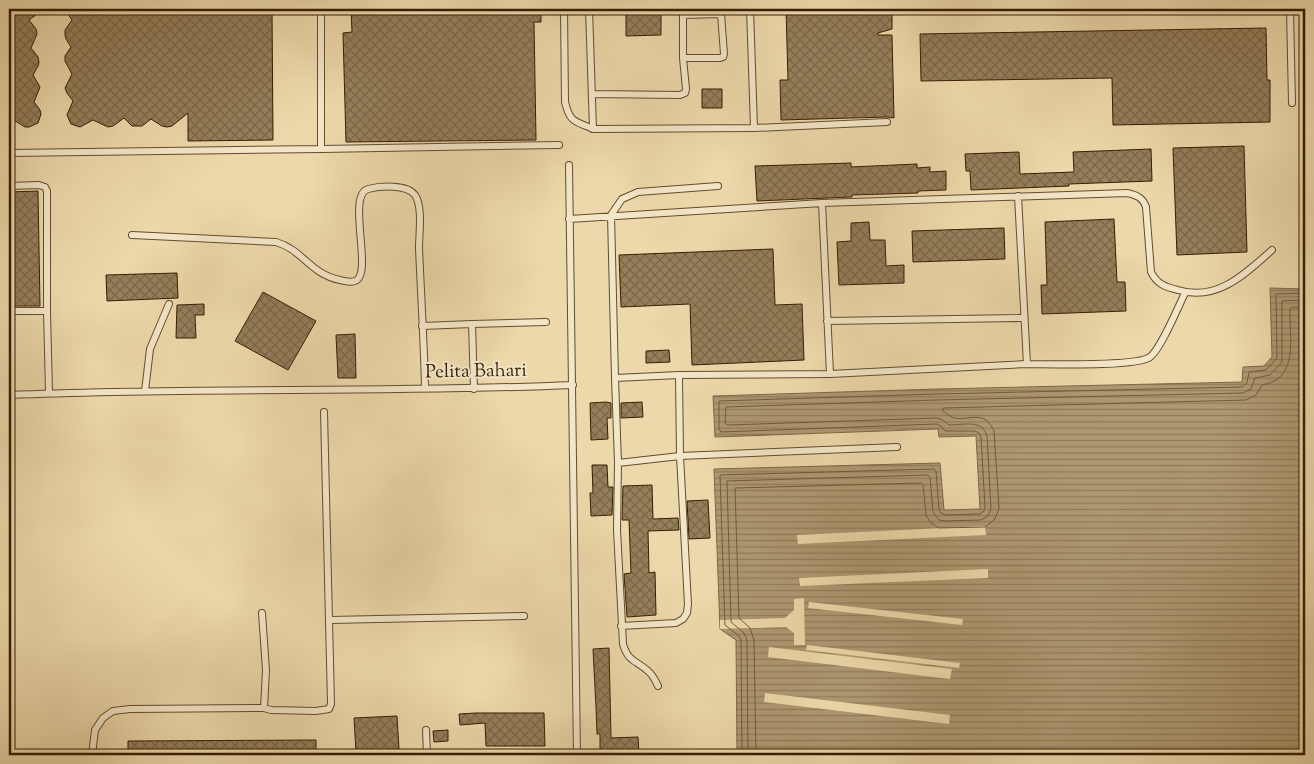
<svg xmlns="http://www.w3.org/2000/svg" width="1314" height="764" font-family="'Sorts Mill Goudy',serif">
  <defs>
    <pattern id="water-rules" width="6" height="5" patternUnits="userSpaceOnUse" patternTransform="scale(1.25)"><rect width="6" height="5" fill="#ae9871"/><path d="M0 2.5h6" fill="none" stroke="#8e7b5b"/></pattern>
    <pattern id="building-cross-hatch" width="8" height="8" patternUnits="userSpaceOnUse" patternTransform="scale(1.25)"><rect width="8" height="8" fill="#957e5a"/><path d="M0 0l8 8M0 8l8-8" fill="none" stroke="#7a6748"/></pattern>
  </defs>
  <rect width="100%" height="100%" fill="#ecd8aa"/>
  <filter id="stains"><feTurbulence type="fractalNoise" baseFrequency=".004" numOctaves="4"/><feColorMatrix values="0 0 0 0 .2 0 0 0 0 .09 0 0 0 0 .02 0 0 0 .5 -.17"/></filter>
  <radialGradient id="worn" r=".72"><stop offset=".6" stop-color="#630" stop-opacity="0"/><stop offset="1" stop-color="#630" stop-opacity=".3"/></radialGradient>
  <!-- water -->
  <path fill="url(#water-rules)" stroke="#7e6745" d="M1270,288l35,1v466h-568l-1,-115 -16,-11 -6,-160 226,-6 4,47 36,-1 -4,-73 -37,1 -1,-8 -223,8 -2,-41 224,-7 305,-7 1,-15 21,-1 8,-9z"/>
  <!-- pier -->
  <path fill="#ecd8aa" d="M985,526l1,9 -188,9 -1,-9z
    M988,569v9l-188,8 -1,-8z
    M804,598l1,47h-11v-12l-8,-6 -66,2v-9l65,-2 9,-8v-11z
    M809,602l154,17 -1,6 -154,-17z
    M807,645l153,18 -1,5 -153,-18z
    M769,647l183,22 -2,10 -182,-22z
    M765,693l185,22 -1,9 -185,-22z"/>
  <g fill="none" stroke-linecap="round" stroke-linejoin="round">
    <!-- shore -->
    <path stroke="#725a3a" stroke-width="1" d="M742,755l-1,-115 -2,-4 -14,-11 -5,-150 214,-6 2,2 3,39 2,3 4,2 35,-1 4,-3 1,-4 -4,-70 -2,-4 -4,-2h-30l-4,-5 -4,-2 -216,8 -2,-3v-28l218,-7 305,-7 5,-4 2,-11 17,-2 11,-12 -1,-64 29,-1
      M748,755l-1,-115 -3,-7 -13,-11 -4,-141 201,-6 2,2 3,35 6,8 6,1 36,-1 7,-4 3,-7 -4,-73c-4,-17 -24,-11 -38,-11l-6,-5 -6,-2 -209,7 -3,-2 1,-16 211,-7 306,-7 8,-4 4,-11 15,-3 12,-13v-61l23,-1
      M756,755l-2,-115 -4,-12 -11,-10 -4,-130 186,-5 2,2 3,30 5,8 8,5 46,-1 9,-7 5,-11 -5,-78c-10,-22 -24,-10 -40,-13 -4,-1 -8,-5 -11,-7v-3l303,-8 10,-5 6,-10c38,-6 27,-48 28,-76l2,-2h13"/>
  </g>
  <!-- building -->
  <path fill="url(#building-cross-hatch)" stroke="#371d03" d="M9,9h35l-15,11 7,9 1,5 -6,14 7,9 1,5 -1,4 -5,9 7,12 -6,15 6,8 1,4 -3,9 -9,4h-4l-16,-10z
    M64,9h208l1,131 -85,1v-28l-16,13 -5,1 -5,-1 -11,-7 -9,7h-10l-8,-8 -11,8 -5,1 -15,-7 -13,7 -9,-3 -4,-9 6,-14 -6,-8 -2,-5 7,-14 -7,-13v-5l6,-9 -5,-8 -1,-4v-5l7,-10z
    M351,9h190v13h-7l2,118 -190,2 -3,-109 9,-1z
    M626,9h35v26l-35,1z
    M786,9h106v20l-14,4v2h14l2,83 -7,-1 -106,3 -1,-40h8z
    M1266,28l1,52h3v42l-157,3 -1,-47 -191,3 -1,-47z
    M702,89h20v19h-20z
    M1244,146l3,106 -70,3 -4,-107z
    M1151,149l1,32 -83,3v2l-98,4 -1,-19h-4l-1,-17 54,-2 1,22 54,-2 -1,-20z
    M851,163v4l66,-3v4l13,-1v5l16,-1v19l-28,1v2l-66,2v2l-95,4 -2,-35z
    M38,191l2,115h-31v-114z
    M1114,219l3,63h8l1,29 -84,3 -1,-29h6l-2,-63z
    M869,222l1,18h15l1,26 18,-1v18l-65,2 -2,-43 14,-1v-18z
    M1004,228l1,31 -92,3 -1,-31z
    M773,249l2,56 27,-1 2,56 -112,5 -2,-61 -69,3 -2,-52z
    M177,273l1,25 -71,3 -1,-26z
    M263,292l53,29 -28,49 -53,-29z
    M204,304v11h-9l1,23h-20l1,-33z
    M355,334l1,44h-18l-2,-43z
    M669,350l1,12 -24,1v-12z
    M606,402l5,1v15h-4l1,21 -17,1 -1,-37z
    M642,402l1,15 -22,1v-15z
    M592,465h15l1,22h5l-1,28 -21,1 -1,-23h3z
    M652,485l1,34 25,-1 1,12 -31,1 1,42 6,-1 1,43 -29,2 -3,-43 7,-1 -2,-53h-7l1,-34z
    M708,500l2,38 -21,1 -2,-38z
    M609,648l2,90 27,-1 1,18h-39v-21h-3l-1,-27 -3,-58z
    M476,713h68l1,33h-59l-1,-23 -25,2 -1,-11z
    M397,716l2,33 -43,3 -2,-34z
    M448,730v11l-14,1 -1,-11z
    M316,740v15h-188v-14z"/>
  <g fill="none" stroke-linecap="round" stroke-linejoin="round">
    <defs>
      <path id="lane" d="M564,9l1,93c5,21 10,19 28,27l161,-1 -4,-119
        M589,9l4,120
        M682,9l1,6 38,-1 -1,-5
        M1290,9l2,94
        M683,15v43h37l3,-1 1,-3 -3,-40
        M593,94l87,1 5,-2 1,-4 -3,-31
        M754,128l133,-6
        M321,149l238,-4
        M9,153l312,-4v-140
        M569,165l8,590
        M9,186l30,-1 6,2 2,4v120l2,82
        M718,186l-80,6 -16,7 -11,16 4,163 64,-3 151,-1 197,-10 -9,-168
        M822,203l8,171
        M569,219l253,-16 305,-10c10,2 16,5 19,14l5,65c6,12 14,15 27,18 39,12 67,-16 94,-40
        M132,235l144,7c27,8 34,32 64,38 5,1 11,3 15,1 19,-6 -9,-86 13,-92 12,-3 39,-5 47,6 8,12 4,39 4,53 2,47 5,94 6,140
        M9,311h38
        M827,321l197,-3
        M472,324l74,-2
        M422,326l50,-2 2,65
        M1027,364c21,0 110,3 123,-7 11,-8 28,-50 35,-64
        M615,378l3,85 -1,67 6,114c5,18 13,16 25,27 5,4 7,9 10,15
        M145,391l5,-42 19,-45
        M9,395c188,-8 376,-2 564,-10
        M618,463l62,-7 217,-9
        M262,613l4,57 -2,38
        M330,620l194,-4
        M621,626l55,-3 7,-4 4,-6 1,-9 -8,-148 -1,-81
        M426,730l1,25
        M92,755l3,-25 8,-12 10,-7 17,-2 134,-1 7,2 45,1 13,-2 2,-5 -7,-292
        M555,755l22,-1"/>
    </defs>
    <!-- lane casing -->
    <use href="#lane" stroke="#644c2d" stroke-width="8"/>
    <!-- lane -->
    <use href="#lane" stroke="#f3e6c8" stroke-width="6"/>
  </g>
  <g text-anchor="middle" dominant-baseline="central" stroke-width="4" stroke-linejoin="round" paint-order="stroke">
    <!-- street labels -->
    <g font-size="19" fill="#371d03" stroke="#f3e6c8">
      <text transform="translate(476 372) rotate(-1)">Pelita Bahari</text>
    </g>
  </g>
  <!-- margin -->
  <rect width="1314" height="764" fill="none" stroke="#ecd8aa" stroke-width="30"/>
  <rect x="10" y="10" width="1294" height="744" fill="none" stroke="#371d03" stroke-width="2.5"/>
  <rect x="15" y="15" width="1284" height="734" fill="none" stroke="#371d03"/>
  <rect width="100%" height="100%" filter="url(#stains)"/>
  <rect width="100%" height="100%" fill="url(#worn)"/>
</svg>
